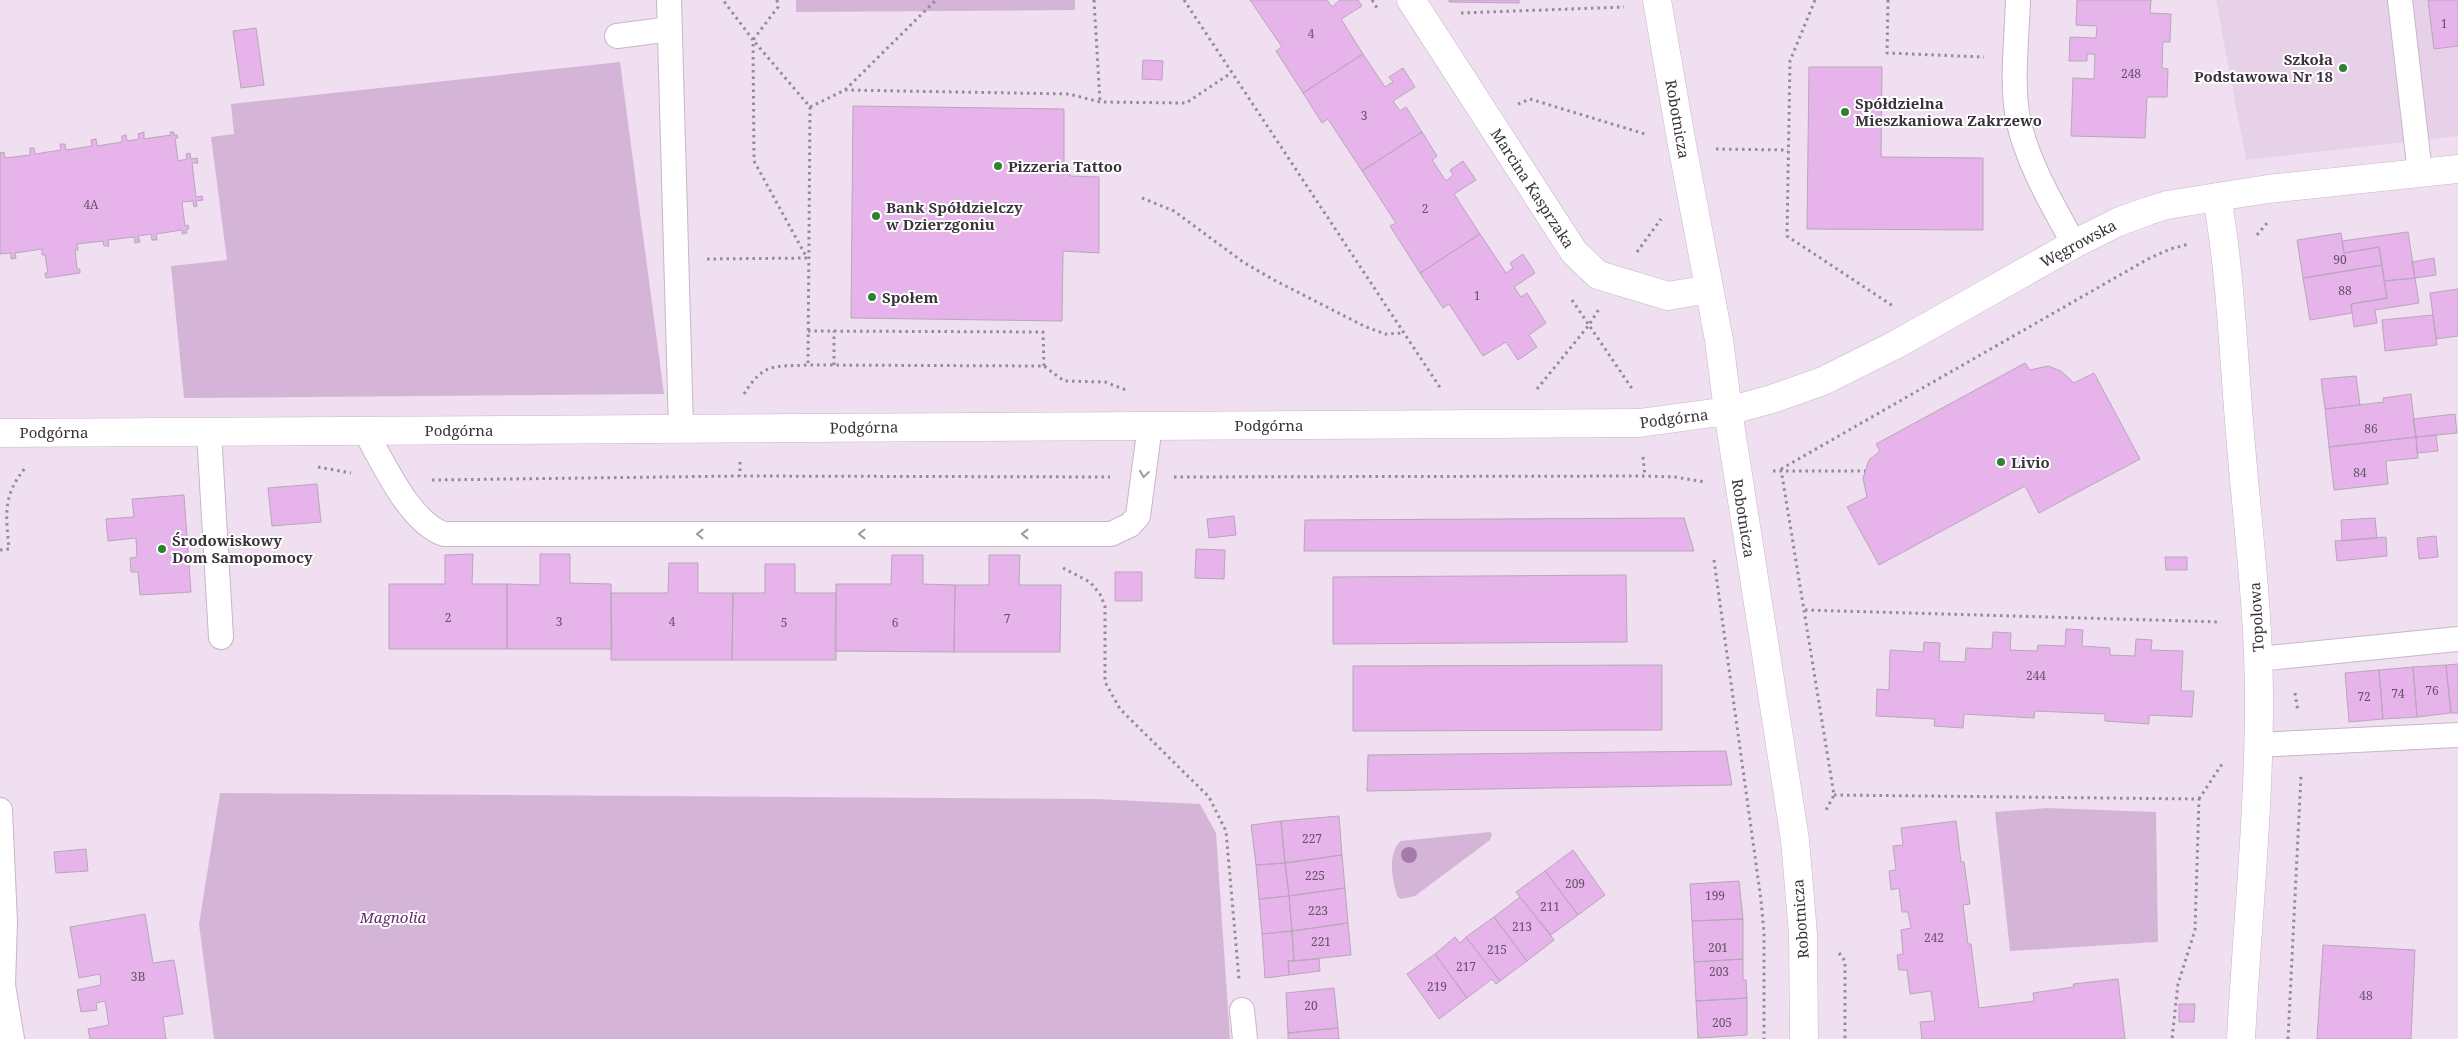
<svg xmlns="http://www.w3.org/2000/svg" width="2458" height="1039" font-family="'Noto Serif',serif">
  <rect width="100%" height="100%" fill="#f0def1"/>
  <!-- built -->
  <path fill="#e7d1e9" d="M2216,0h242v136l-212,24z"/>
  <!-- green -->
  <path fill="#d4b5d7" d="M796,0h279v10l-279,2z
    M620,62l44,332 -480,4 -13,-132 56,-6 -16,-123 23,-3 -3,-30z
    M220,793l876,6 104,5 16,29 14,206h-1016l-15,-115z
    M2047,808l109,4 2,130 -148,9 -15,-139z
    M1490,832l2,2 -2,6 -75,56 -14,3 -3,-2c-6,-15 -11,-45 3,-56z"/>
  <!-- building -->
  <path fill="#e6b3ea" stroke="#b8a7b9" d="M1250,0h77l5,7 8,-7h18l4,6 -21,13 22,35 -60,39 -27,-42 6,-4z
    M1449,0h70v3l-70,-1z
    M2077,0h74l-1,13 21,1 -1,28h-7l-1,26 6,1 -1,28h-20l-2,41 -74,-2 2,-58 21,1 1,-25h-8v7h-18l1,-24 26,1 1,-12 -21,-1z
    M2428,0h30v46l-24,3z
    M256,28l8,57 -23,3 -8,-57z
    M1363,54l22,33 8,-5 -4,-5 14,-9 12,19 -22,14 7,10 6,-4 16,25 -60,39 -34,-52 -6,4 -19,-30z
    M1143,60l20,1 -1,19 -20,-1z
    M1809,67h73l-1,90 102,1v72l-176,-1z
    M853,106l211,3v59l6,1v7l29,1v76l-36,-2 -1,70 -211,-3z
    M144,132v7l27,-4 -1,-3h4v3h3l1,3h-3l3,23 9,-2 -1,-5 4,-1 1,6 6,-1 1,5h-6l4,34 6,-1 1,4 -7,1 1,5 -3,1 -1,-6 -11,1 3,24 3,-1 1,4h-3l1,4 -5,1v-4l-26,4 1,6h-5l-1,-6 -13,2 2,6 -5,1 -1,-6 -26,3 1,6h-5l-1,-5 -26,3 1,6h-3l2,19h3v4l-34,5 -1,-5h3l-3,-18h-3v-6l-27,4 1,5 -5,1v-6l-11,1v-101l4,-1 1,6 25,-3v-7h4l1,6 26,-4 -1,-6h5l1,6 26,-4 -1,-6 5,-1 1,7 25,-4v-6l4,-1 1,6 12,-2 -1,-5z
    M1422,132l15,24 -5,4 14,21 7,-6 -3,-5 13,-9 13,19 -22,14 26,40 -60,39 -30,-47 6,-3 -34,-52z
    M2408,232l7,46 -31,3 -5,-34 -35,6 -2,-12z
    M2341,233l3,20 35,-6 3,18 -79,13 -6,-38z
    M1480,234l26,39 7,-5 -3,-5 13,-9 12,19 -21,14 7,10 6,-4 19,30 -17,12 8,12 -19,13 -12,-18 -23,14 -34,-52 -6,4 -23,-35z
    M2434,258l2,17 -21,3 -3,-16z
    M2382,265l5,33 -36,6 1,9 -42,7 -7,-42z
    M2415,278l4,25 -44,7 2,13 -23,4 -3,-23 36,-6 -3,-17z
    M2458,289v47l-22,3 -6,-46z
    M2433,315l4,30 -52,6 -3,-31z
    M2025,363l5,7 18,-4 13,5 13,12 20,-10 46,86 -101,54 -14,-27 -146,79 -32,-58 20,-10 -4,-19 6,-18 11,-9 -4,-7z
    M2356,376l4,29 -35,4 -4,-30z
    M2411,394l5,43 -87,10 -4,-38 59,-7 -1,-4z
    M2455,414l2,19 -41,4 -3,-18z
    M2436,435l2,16 -21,2 -1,-16z
    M2416,437l2,21 -32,3 2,23 -54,6 -5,-43z
    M317,484l4,38 -49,4 -4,-38z
    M184,495l7,97 -51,3 -2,-23h-7l-1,-14 7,-1 -1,-19 -28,3 -2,-22 28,-2 -2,-18z
    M1234,516l2,19 -27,3 -2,-19z
    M1684,518l10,33h-390l1,-31z
    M2375,518l2,20 -35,3 -1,-21z
    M2436,536l2,21 -19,2 -2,-21z
    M2386,537l1,19 -50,5 -2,-20z
    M1196,549l29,1 -1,29 -29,-1z
    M473,554l-1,30h35v65h-118v-65h56v-29z
    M540,554h30v29l41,1 1,65h-105v-65l33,1z
    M892,555h31v29l32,1 -1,67 -119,-1 1,-67h55z
    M989,555h31l-1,30h42l-1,67h-106l1,-67h34z
    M2165,557h22v13h-21z
    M669,563h29v30h35l-1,67h-121v-67h57z
    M765,564h30v29h41v67h-104l1,-67h32z
    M1115,572h27v29h-27z
    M1626,575l1,67 -294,2v-67z
    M2066,629l17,1 -1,16 28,2v7l25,1 1,-17 16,1 -1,10 32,1 -2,40h13l-2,26 -43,-2v9l-44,-3v-7l-70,-3 -1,7 -70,-4 -1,14 -29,-2 1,-7 -59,-3 1,-27 12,1 1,-40 33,2 1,-10 16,1 -1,18 26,1 1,-14 26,1 1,-17 18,1 -1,17 27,1 1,-6 27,1z
    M2458,664v49h-7l-5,-48z
    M1662,665v65l-309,1v-65z
    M2446,665l5,48 -34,4 -4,-50z
    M2413,667l4,50 -34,2 -4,-49z
    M2379,670l4,49 -34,3 -4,-49z
    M1726,751l6,34 -365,6 1,-36z
    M1339,816l3,39 -57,8 -4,-42z
    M1281,821l4,42 -29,2 -5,-40z
    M1956,821l5,41h3l6,42 -7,1 5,39h3l8,64 55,-7 -1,-8 41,-6 -1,-3 45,-5 7,60h-203l-2,-17 15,-1 -4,-30 -21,3 -3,-24h-8l-2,-15 6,-1 -2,-24 10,-2 -3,-16h-6l-3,-24 -8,2 -2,-19 7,-1 -3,-24 10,-1 -2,-17z
    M86,849l2,22 -32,2 -2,-21z
    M1573,850l32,45 -27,20 -33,-44z
    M1342,855l3,33 -56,8 -4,-33z
    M1285,863l4,33 -30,3 -3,-34z
    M1545,871l33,44 -27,20 -35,-43z
    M1739,881l4,38 -51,2 -2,-37z
    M1345,888l3,35 -56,8 -3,-35z
    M1289,896l3,35 -30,3 -3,-35z
    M1520,897l34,43 -27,21 -33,-44z
    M145,914l8,49 21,-3 9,54 -20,3 3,22h-76l-2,-10 21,-4 -4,-24 -9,2 1,7 -16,2 -4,-22 24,-5 -1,-11 -21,4 -9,-51z
    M1494,917l33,44 -27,20 -34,-44z
    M1743,919v40l-49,3 -2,-41z
    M1348,923l3,32 -57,6 -2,-30z
    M1292,931l2,30h-6l1,14 -24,3 -3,-44z
    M1455,937l5,6 6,-6 34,44 -4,3 -4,-5 -25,19 -32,-44z
    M2323,945l92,5 -4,89h-94z
    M1435,954l32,44 -28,21 -32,-45z
    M1319,959l1,12 -31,4 -1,-14z
    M1743,959v21h3l1,18 -51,3 -2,-39z
    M1334,988l4,40 -50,5 -2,-40z
    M1747,998v37l-49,3 -2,-37z
    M2179,1004h16l-1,18h-15z
    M1338,1028l1,11h-51v-6z"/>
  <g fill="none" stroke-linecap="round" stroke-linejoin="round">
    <defs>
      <path id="lane" d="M669,0l12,429
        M2018,0c-1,38 -7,81 0,119 9,43 35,87 56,125
        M2400,0l20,173
        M617,36l53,-7
        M365,431c18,31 44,91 79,103h667l19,-9 8,-9 12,-91
        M209,432l12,205
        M2258,659l200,-20
        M2258,745l200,-10
        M0,810l5,112 -2,63 9,54
        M1242,1010l3,29"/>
      <path id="street" d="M1411,0l163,252 24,23 70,21 41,-7
        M1657,0l25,145 37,195 9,71 67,429 8,94 1,105
        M2217,197c13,74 16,149 22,224 7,93 20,186 20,279 0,113 -12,226 -18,339
        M0,433l1639,-10 89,-12 44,-12 51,-18 74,-37 177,-100 44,-22 30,-11 19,-6 101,-16 190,-20"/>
    </defs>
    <!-- lane casing -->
    <use href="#lane" stroke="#c7b6c8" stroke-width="26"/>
    <!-- street casing -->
    <use href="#street" stroke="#c7b6c8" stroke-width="29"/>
    <!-- path -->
    <path stroke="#968a97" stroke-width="3" stroke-dasharray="2.5 4" stroke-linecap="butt" d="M777,0l1,7 -25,33 57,67 -2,258
      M1094,0l6,102
      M1184,0l257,389
      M1372,0l5,8
      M1815,0l-25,61 -3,175 106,70
      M1888,0l-1,53 97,4
      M1461,13l163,-6
      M845,90l224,4 31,8 86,1 45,-30
      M1518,104l12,-5 115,35
      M810,107l35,-17 91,-90
      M1716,149l72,1
      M1142,198l32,13 69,51 31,18 90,46 21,8 19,-1
      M2257,235l10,-12
      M1637,252l24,-33
      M707,259l100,-1 -53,-97 -1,-121 -30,-40
      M1572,300l61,90
      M808,331l235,1 1,34
      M834,365v-34
      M1537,389l52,-64 10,-16
      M744,394c20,-32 29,-27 64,-29l236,1 20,15 41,1 21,8
      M1643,457l2,19
      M740,462v14
      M318,467l33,6
      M1781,469l53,326 -9,17
      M1781,469l367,-210 22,-10 19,-5
      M1773,471h92
      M1174,477l471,-1 30,1 30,5
      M432,480l308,-4 370,1
      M0,550l9,-1c-3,-35 -7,-53 17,-82
      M1714,560l47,340 3,33v106
      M1063,568l27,14 10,12 5,12v76l15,27 89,88 17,34 13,148
      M1805,610l416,12
      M2295,693l3,19
      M1834,795l365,4 -4,131 -17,54 -6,55
      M2199,799l23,-35
      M1839,953l6,8v78
      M2288,1039l13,-264"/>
    <!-- lane -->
    <use href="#lane" stroke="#fff" stroke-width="24"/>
    <!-- street -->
    <use href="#street" stroke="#fff" stroke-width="28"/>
  </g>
  <!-- trees -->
  <circle fill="#a37ba7" cx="1409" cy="855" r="8"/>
  <!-- one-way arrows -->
  <defs><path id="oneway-chevron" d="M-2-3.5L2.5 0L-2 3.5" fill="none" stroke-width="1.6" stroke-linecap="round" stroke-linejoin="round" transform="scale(1.25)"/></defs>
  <g stroke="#9c989c">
    <use href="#oneway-chevron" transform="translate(1144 474) rotate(98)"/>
    <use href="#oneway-chevron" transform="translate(700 534) rotate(-180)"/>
    <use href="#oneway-chevron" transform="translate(862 534) rotate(-180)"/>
    <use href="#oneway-chevron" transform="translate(1025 534) rotate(-180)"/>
  </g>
  <!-- markers -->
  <g fill="#2e8331" stroke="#fff" stroke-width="2">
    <circle cx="2343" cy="68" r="5"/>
    <circle cx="1845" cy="112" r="5"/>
    <circle cx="998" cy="166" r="5"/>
    <circle cx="876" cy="216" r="5"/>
    <circle cx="872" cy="297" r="5"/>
    <circle cx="2001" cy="462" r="5"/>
    <circle cx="162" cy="549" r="5"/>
  </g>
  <g text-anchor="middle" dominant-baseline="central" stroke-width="4" stroke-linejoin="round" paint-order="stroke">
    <!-- number labels -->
    <g font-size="12" fill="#645266">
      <text x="2444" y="23">1</text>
      <text x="1311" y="33">4</text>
      <text x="2131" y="73">248</text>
      <text x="1364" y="115">3</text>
      <text x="91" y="204">4A</text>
      <text x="1425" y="208">2</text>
      <text x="2340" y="259">90</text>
      <text x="2345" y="290">88</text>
      <text x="1477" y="295">1</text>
      <text x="2371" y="428">86</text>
      <text x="2360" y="472">84</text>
      <text x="448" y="617">2</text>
      <text x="1007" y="618">7</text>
      <text x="559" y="621">3</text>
      <text x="672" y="621">4</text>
      <text x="784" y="622">5</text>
      <text x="895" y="622">6</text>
      <text x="2036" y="675">244</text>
      <text x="2432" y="690">76</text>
      <text x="2398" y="693">74</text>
      <text x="2364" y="696">72</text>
      <text x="1312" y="838">227</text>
      <text x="1315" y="875">225</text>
      <text x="1575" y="883">209</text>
      <text x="1715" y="895">199</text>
      <text x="1550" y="906">211</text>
      <text x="1318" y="910">223</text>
      <text x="1522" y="926">213</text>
      <text x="1934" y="937">242</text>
      <text x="1321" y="941">221</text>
      <text x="1718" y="947">201</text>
      <text x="1497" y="949">215</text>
      <text x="1466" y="966">217</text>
      <text x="1719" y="971">203</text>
      <text x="138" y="976">3B</text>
      <text x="1437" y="986">219</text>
      <text x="2366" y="995">48</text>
      <text x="1311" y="1005">20</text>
      <text x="1722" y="1022">205</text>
    </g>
    <!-- poi labels -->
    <g font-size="15" font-weight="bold" fill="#39323a" stroke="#fff" text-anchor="start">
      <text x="2333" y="59" text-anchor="end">Szkoła<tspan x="2333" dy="17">Podstawowa Nr 18</tspan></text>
      <text x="1855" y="103">Spółdzielna<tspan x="1855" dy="17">Mieszkaniowa Zakrzewo</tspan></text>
      <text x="1008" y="166">Pizzeria Tattoo</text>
      <text x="886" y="207">Bank Spółdzielczy<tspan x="886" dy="17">w Dzierzgoniu</tspan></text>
      <text x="882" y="297">Społem</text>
      <text x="2011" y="462">Livio</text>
      <text x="172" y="540">Środowiskowy<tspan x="172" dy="17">Dom Samopomocy</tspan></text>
    </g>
    <!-- street labels -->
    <g font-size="15" fill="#39323a" stroke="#fff">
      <text transform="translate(1678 119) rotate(80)">Robotnicza</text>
      <text transform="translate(1533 188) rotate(57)">Marcina Kasprzaka</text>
      <text transform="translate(2078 243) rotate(-28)">Węgrowska</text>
      <text transform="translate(1674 418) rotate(-7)">Podgórna</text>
      <text x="1269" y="425">Podgórna</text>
      <text transform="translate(864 427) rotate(-1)">Podgórna</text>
      <text x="459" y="430">Podgórna</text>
      <text x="54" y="432">Podgórna</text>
      <text transform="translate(1744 518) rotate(81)">Robotnicza</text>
      <text transform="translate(2256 617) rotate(-93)">Topolowa</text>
      <text transform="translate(1800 919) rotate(-94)">Robotnicza</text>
    </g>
    <!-- park labels -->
    <g font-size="15" font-style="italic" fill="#642a6a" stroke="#fff">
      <text x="393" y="917">Magnolia</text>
    </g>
  </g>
</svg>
